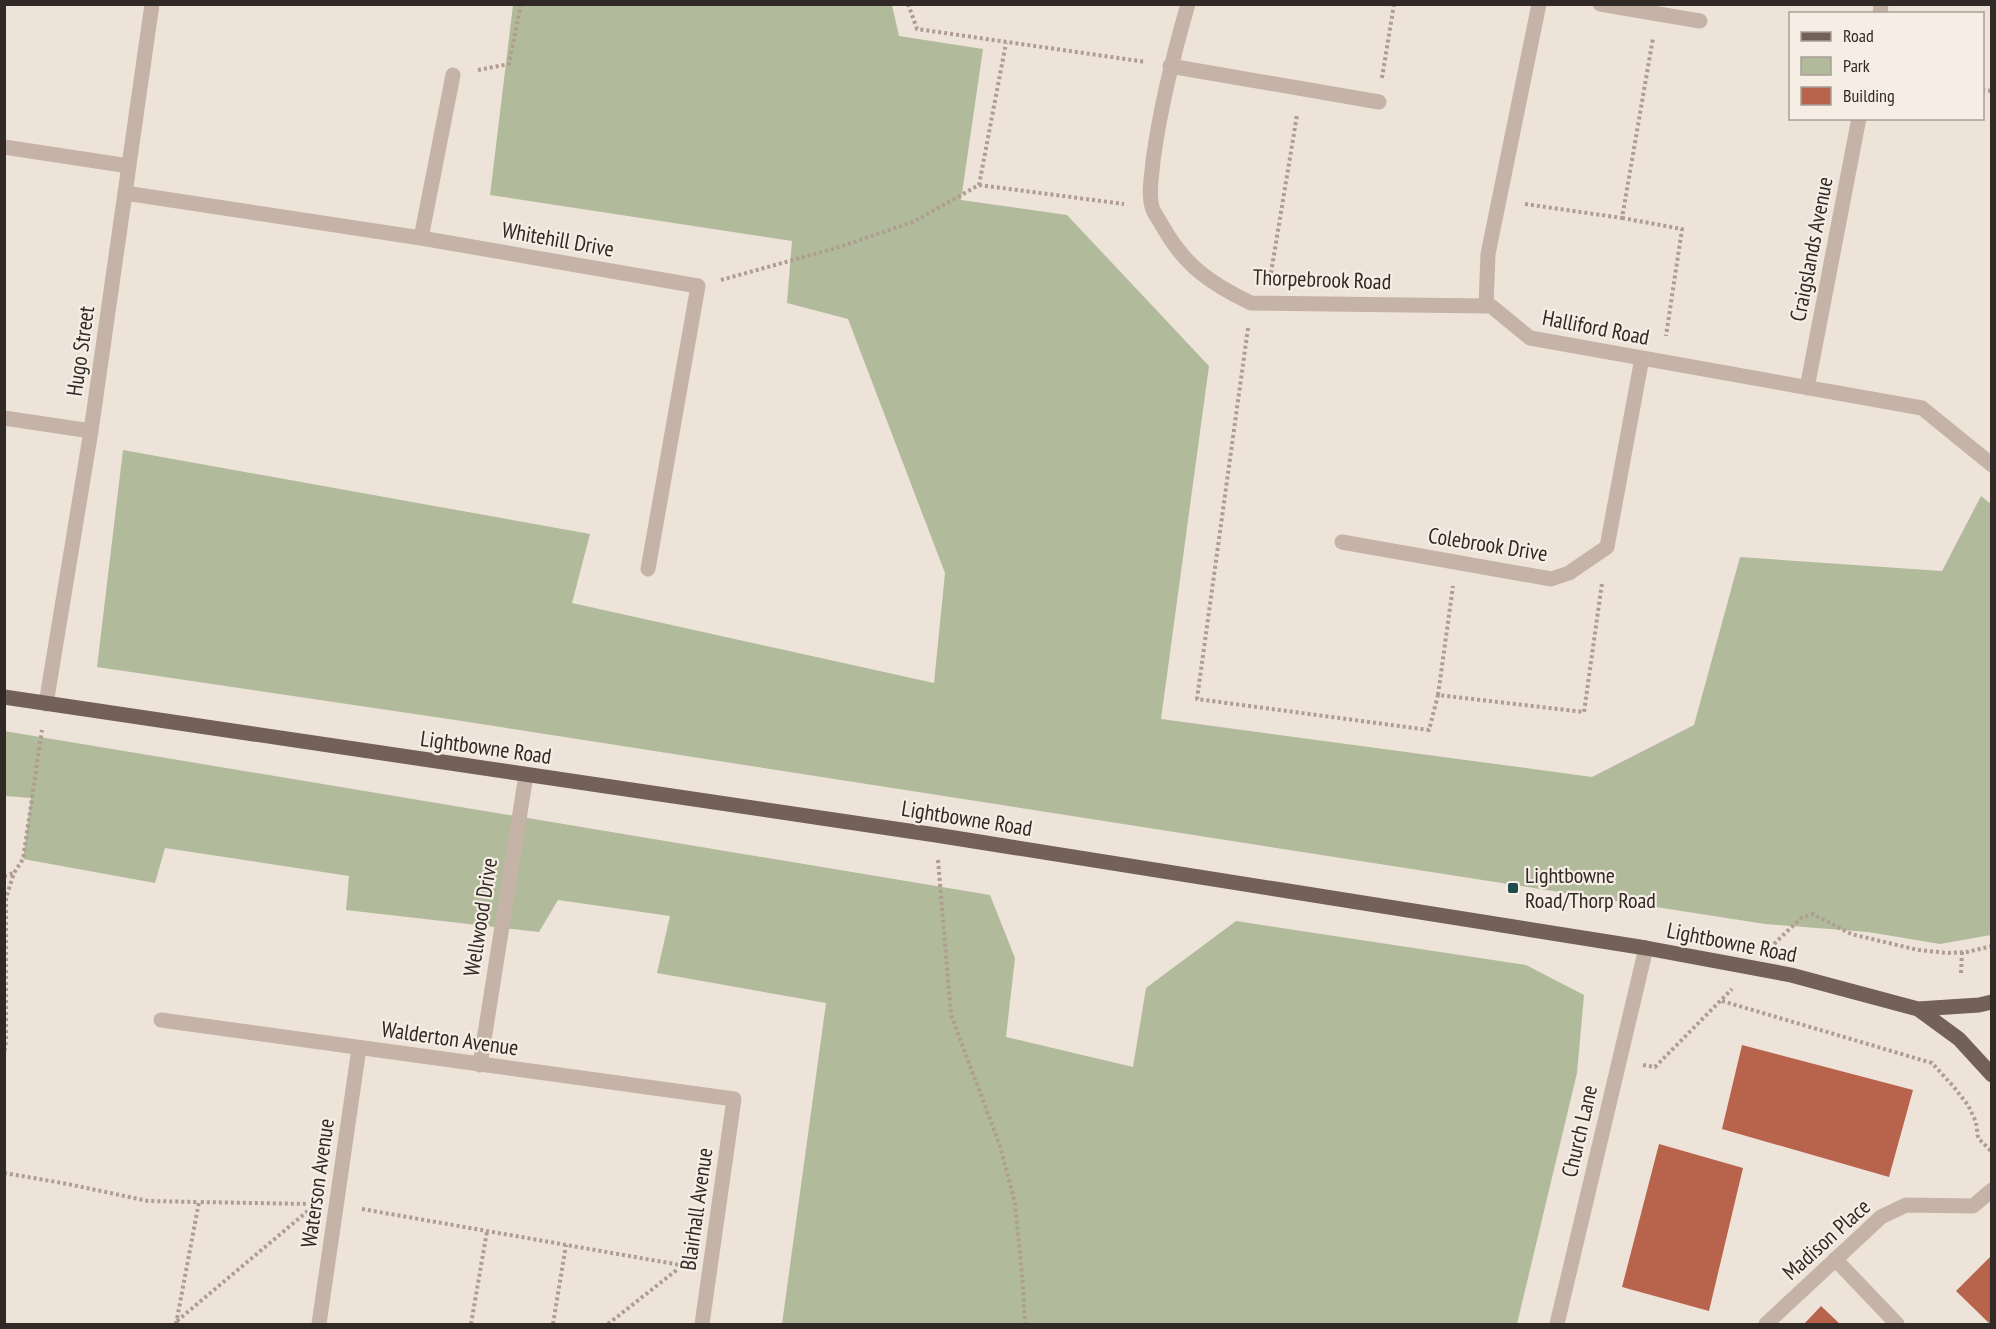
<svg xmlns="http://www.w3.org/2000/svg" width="1996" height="1329" font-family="'PT Sans Narrow',sans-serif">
  <rect width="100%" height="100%" fill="#eee3d9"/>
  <!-- green -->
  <path fill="#b1bb9b" d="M513,5h379l7,31 84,13 -22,151 106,15 142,151 -48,353 431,58 102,-52 46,-168 202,14 39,-75 11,9 -1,430 -51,9 -72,-12 -103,-8 -1303,-203 -365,-54 26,-217 467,84 -18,69 362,80 11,-110 -97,-254 -61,-16 5,-62 -302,-46z
    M4,731l986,164 25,63 -9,79 127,30 13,-79 90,-67 290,44 58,30 -7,78 -60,251h-735l44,-321 -169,-30 13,-57 -112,-16 -19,32 -193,-22 3,-34 -184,-28 -10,35 -132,-24 8,-61 -26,-2z"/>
  <!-- building -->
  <path fill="#b8644c" d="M1742,1045l171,45 -24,87 -167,-48z
    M1659,1144l84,24 -34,143 -87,-24z
    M1992,1255v69h-2l-34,-33z
    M1821,1306l19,18h-36z"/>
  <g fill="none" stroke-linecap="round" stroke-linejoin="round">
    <!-- path -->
    <path stroke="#af9d91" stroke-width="4" stroke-dasharray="3 3" stroke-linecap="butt" d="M908,4l9,25 229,33
      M478,70l31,-6 12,-60
      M1382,78l12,-74
      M1982,90l10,1
      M979,185l145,19
      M1525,204l97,14 31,-180
      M1622,218l60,11 -16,107
      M1270,279l27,-164
      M721,280l115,-32 77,-26 66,-37 27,-142
      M1248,328l-51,371 232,31 9,-35 146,17 18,-129
      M1438,695l15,-109
      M938,860l13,155 49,131 15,57 8,83 2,38
      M4,876l10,-3
      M1774,944l27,-26 12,-4 38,20 67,16 30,3 19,-1 25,-6
      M1961,973l1,-21
      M1722,1001l210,62 21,23 15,19 8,17 2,16 14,14
      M4,1057l2,-17v-142l8,-25 9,-14 19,-129
      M1643,1065l12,2 77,-78
      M4,1173l64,11 80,17 51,1
      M362,1209l324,57
      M177,1321l132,-111
      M176,1324l23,-122 111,2
      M471,1324l16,-93
      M553,1324l13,-79
      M608,1324l75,-59"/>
    <!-- minor -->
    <path stroke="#c4b3a6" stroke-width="15" d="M1188,4c-15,52 -28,104 -35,157 -1,15 -5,31 -1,46 2,7 8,14 11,20 22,39 48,57 88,76l235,3
      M1539,4l-51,250 -2,52h5l39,32 392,70 70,57
      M1600,4l100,17
      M1880,14l1,-10
      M1170,66l209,36
      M4,147l125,19
      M125,193l296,45 277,48 -50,283
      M421,238l32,-163
      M1807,388l52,-270
      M4,418l87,13
      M1342,542l209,37 18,-6 38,-26 35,-189
      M46,704l45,-273 61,-427
      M161,1020l573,79 -32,225
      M480,1065l46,-290
      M1835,1259l62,65
      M319,1324l40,-276
      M1557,1324l89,-376
      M1766,1324l115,-107 25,-12 67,1 19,-16"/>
    <!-- major -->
    <path stroke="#726059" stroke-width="15" d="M4,697l932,138 710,113 145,27 127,34 61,-4 13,-3
      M1918,1009l41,30 33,36"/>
  </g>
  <!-- markers -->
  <rect fill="#214c4e" stroke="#f6ede4" stroke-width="2" x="1507" y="882" width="12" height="12" rx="3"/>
  <g text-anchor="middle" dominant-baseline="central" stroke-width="4.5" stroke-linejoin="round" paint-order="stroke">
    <!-- street labels -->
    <g font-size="22" fill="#312926" stroke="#f6ede4">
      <text transform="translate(558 239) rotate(10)">Whitehill Drive</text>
      <text transform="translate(1811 249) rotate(-79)">Craigslands Avenue</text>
      <text transform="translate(1322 279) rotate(2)">Thorpebrook Road</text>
      <text transform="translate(1596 327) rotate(11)">Halliford Road</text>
      <text transform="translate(80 351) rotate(-82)">Hugo Street</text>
      <text transform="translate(1488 544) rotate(9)">Colebrook Drive</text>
      <text transform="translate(486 747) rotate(8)">Lightbowne Road</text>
      <text transform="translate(967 818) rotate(9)">Lightbowne Road</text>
      <text transform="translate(480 917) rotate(-81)">Wellwood Drive</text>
      <text transform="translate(1732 942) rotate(11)">Lightbowne Road</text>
      <text transform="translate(450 1038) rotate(8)">Walderton Avenue</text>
      <text transform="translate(1579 1131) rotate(-77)">Church Lane</text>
      <text transform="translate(317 1183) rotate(-82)">Waterson Avenue</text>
      <text transform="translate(696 1209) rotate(-82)">Blairhall Avenue</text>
      <text transform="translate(1826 1239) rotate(-42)">Madison Place</text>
    </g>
    <!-- poi labels -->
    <g font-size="22" fill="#312926" stroke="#f6ede4" text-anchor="start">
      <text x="1525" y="875">Lightbowne<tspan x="1525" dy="25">Road/Thorp Road</tspan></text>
    </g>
  </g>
  <!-- border -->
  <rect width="1996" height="1329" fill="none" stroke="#312926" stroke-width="12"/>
  <!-- legend -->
  <rect x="1789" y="12" width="195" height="108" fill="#f6ede4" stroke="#a79f98" stroke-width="1.5"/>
  <rect x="1801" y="32" width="30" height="9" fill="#726059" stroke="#a79f98" stroke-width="1.5"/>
  <text x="1843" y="42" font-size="18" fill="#312926">Road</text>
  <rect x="1801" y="57" width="30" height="18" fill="#b1bb9b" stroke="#a79f98" stroke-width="1.5"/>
  <text x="1843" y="72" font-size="18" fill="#312926">Park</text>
  <rect x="1801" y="87" width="30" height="18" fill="#b8644c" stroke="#a79f98" stroke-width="1.5"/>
  <text x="1843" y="102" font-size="18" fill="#312926">Building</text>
</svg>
